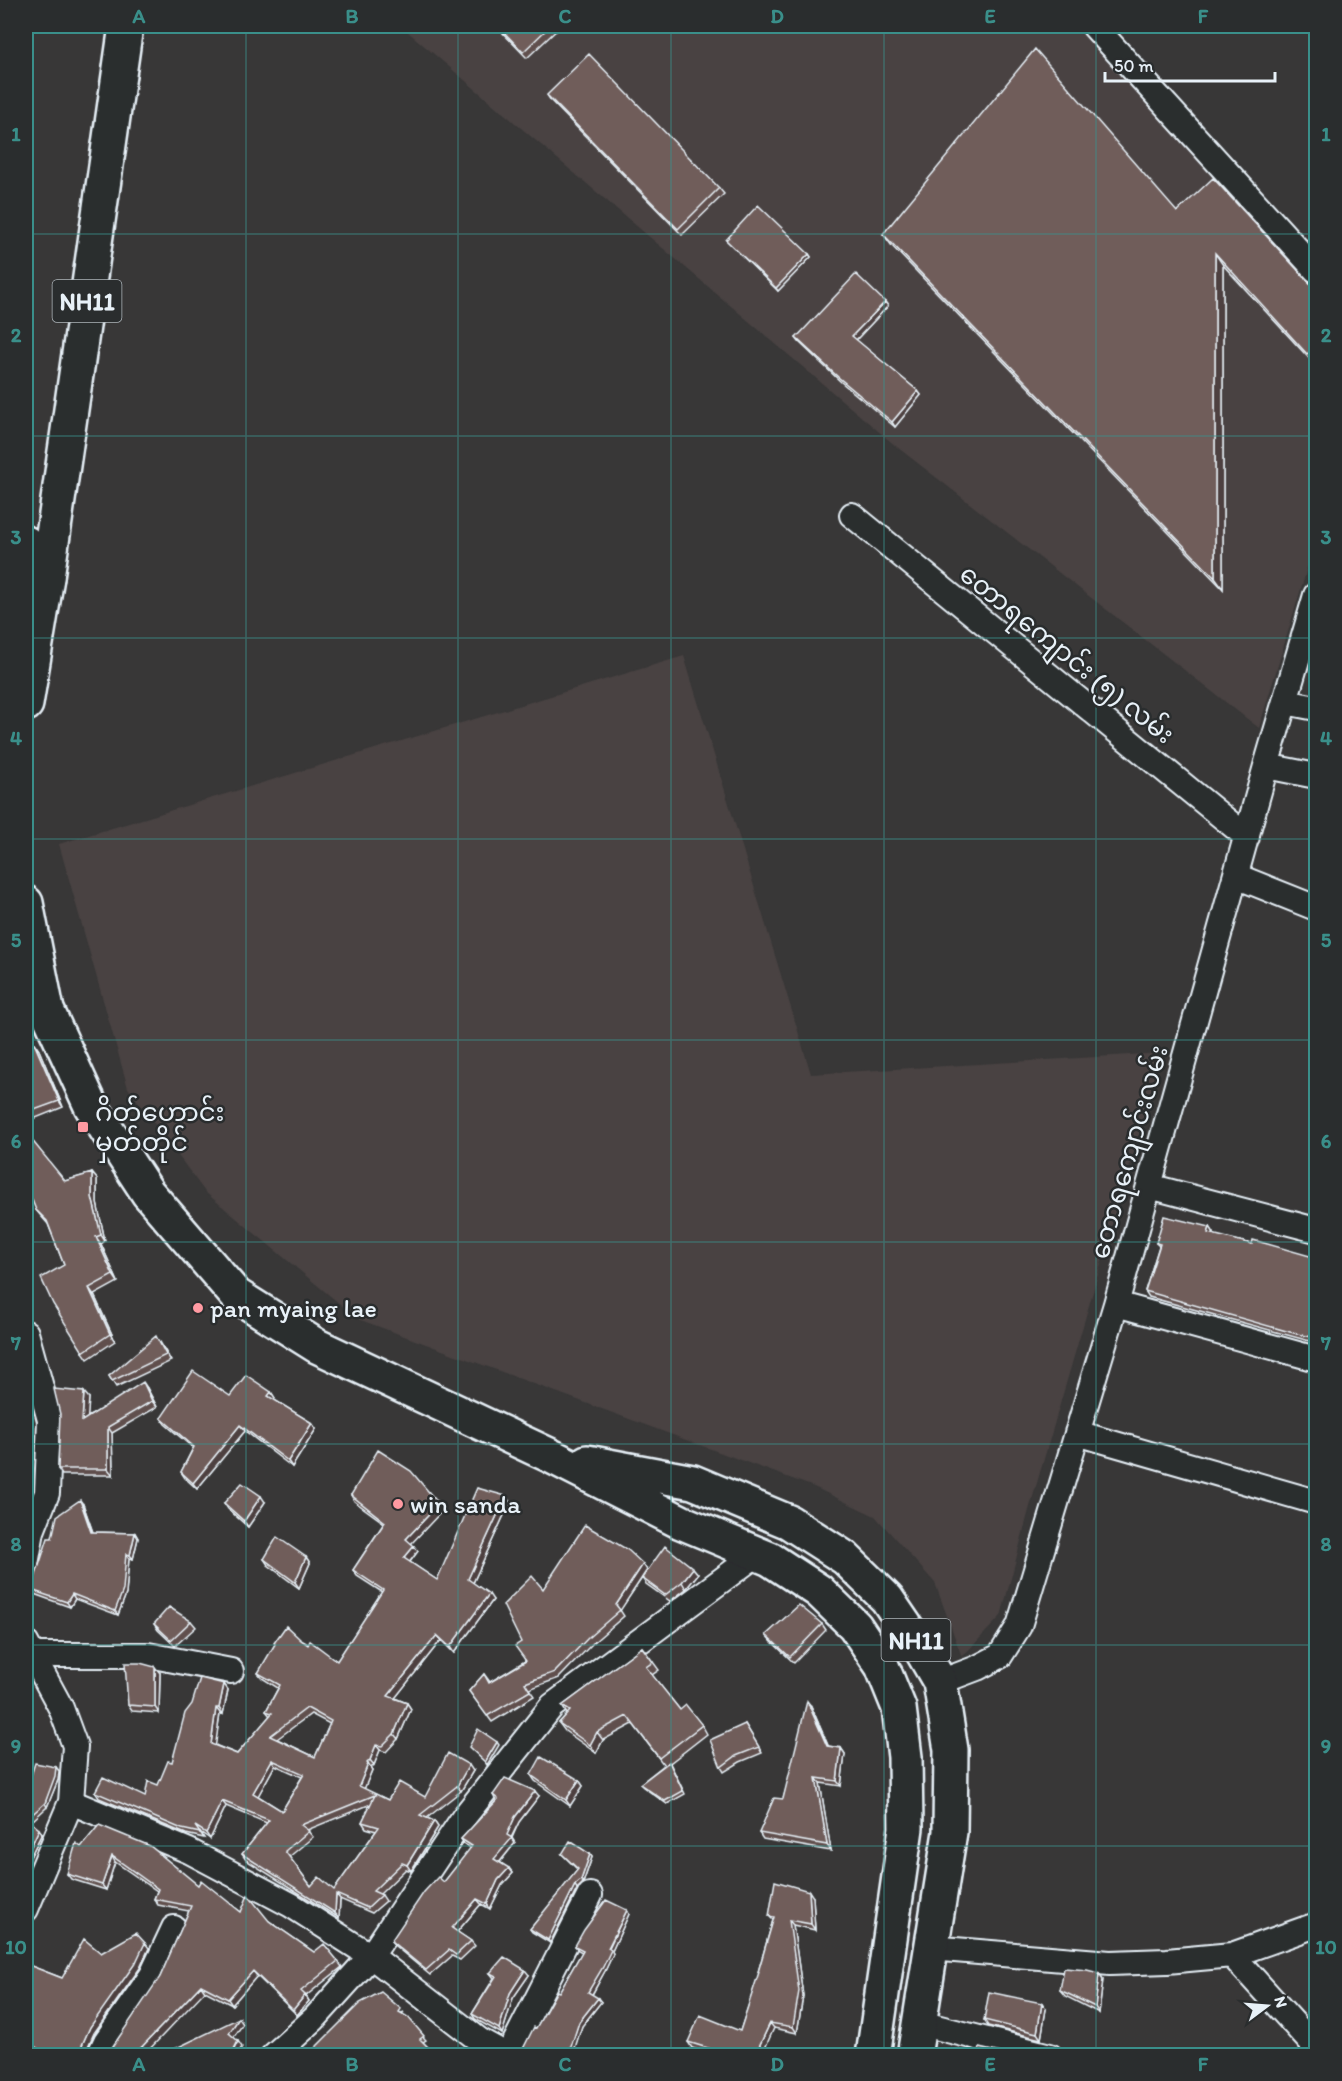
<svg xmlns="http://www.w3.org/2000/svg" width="1342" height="2081" font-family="Itim,'Noto Sans Myanmar',sans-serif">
  <rect width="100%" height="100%" fill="#383737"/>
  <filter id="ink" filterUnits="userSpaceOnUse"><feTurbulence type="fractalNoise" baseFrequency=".0167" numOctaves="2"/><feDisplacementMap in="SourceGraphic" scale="12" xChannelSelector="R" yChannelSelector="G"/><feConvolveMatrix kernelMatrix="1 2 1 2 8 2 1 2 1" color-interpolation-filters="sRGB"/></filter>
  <g filter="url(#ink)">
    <!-- built -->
    <path fill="#494242" d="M401,26h682l233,251v262l-57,189 -362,-281z
      M684,656l127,418 352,-21 -134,457 -28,106 -39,41 -27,-74 -60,-67 -61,-29 -456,-168 -153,-127 -77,-104 -69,-244z"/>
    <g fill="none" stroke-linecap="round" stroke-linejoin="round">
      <defs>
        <path id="minor" d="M1094,26l222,244
          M852,515l395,322
          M1285,702l31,6
          M1266,766l50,10
          M1236,876l80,32
          M1149,1186l167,44
          M1116,1304l200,55
          M26,1333l24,87 -3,73 -15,38 -6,33
          M1077,1433l239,69
          M26,1643l35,65 14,38 -4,56 -45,107
          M26,1655h122l83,16
          M940,1682l37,-14 23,-12 19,-30 97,-322 150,-538 50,-171
          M71,1802l118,49 102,54 80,51 108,84 29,16
          M931,1948l179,15 57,-2 65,-6 84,-30
          M1232,1955l84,93
          M920,2023l130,33
          M99,2056l7,-15 46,-66 22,-47
          M273,2056l41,-37 57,-63 93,-139 88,-111 205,-152
          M508,2056l82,-161"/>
        <path id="secondary" d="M26,543l21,34"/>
        <path id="trunk" d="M26,704l21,-127 79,-551
          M26,903l21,107 44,96 57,87 88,102 81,51 232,109 132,67 89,37 49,32 36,35 27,40 17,42 6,49 1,71 -33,228
          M587,1462l106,20 96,40 56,36 42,41 32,47 21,36 11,68 -1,82 -36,224"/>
      </defs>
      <!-- minor casing -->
      <use href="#minor" stroke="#e8f1f8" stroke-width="28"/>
      <!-- secondary casing -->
      <use href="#secondary" stroke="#e8f1f8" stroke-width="38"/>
      <!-- trunk casing -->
      <use href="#trunk" stroke="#e8f1f8" stroke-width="38"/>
      <!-- minor -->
      <use href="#minor" stroke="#2a2d2e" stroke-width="24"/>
      <!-- secondary -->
      <use href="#secondary" stroke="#2a2d2e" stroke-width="33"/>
      <!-- trunk -->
      <use href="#trunk" stroke="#2a2d2e" stroke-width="33"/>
    </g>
    <!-- wall -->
    <path fill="#60504d" stroke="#e8f1f8" stroke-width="1.5" fill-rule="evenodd" d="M496,26h65l-34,32z
      M547,95l172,93 5,6 -42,41 -131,-134z
      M1177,212l140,79v74l-1,1 -93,-101v324l-331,-343 -9,-12z
      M726,240l83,14 2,3 -33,34z
      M885,302l3,4 -32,34 62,51 3,4 -26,32 -54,-45 -42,-40 -3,-4z
      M34,1043l5,7 24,57 -37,15v-77z
      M92,1173l5,6v24l8,38 -4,3 17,38 -24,13 21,46 -27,18 -5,-7 -19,-87 -16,-41 -7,-8 -5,-6 29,-29z
      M1210,1227l4,6 -1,2 39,9 65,14v85l-168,-46 -4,-6 14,-45 -3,-3z
      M160,1342l11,19 -55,26 -7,-11z
      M147,1388l10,19 -45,26 1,42h-51l-4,-6 2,-55 29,-16 -2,19z
      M271,1392l4,6 -1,2 38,23 4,6 -24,38 -47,-36 -48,58 -12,-11 -4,-6 12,-24 -28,-24 -4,-6 69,-22z
      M351,1495l88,9 4,6 -32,33 7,8 -8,11 27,18 73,-78 -37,81 20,17 -39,53 -13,-13 -46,58 12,5 4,6 -13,30 -12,13 -6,-2 -6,15 -3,3 1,2 -8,19 24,11 37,-3 48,-26 -12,20 -34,27 7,3 4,6 -27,44 -5,-2 -26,25 2,1 4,6 -14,12 -32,-14 -1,19 -93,-58 -4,-6 25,-31 -41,-17 -16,33 -10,-7 4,6 -18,-4 -87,-36 -4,-6 50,5 13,-12 66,-101 4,6 -5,24 -3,-1 -5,32 22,9 33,-38 -4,-5 12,-23 -16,-10 -4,-5 43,-33 36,21 45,-69 -25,-16 -4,-6 31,-47 -30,-22zM311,1714l19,10 -15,33 -38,-18zM275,1765l27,12 -20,34 -24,-15zM371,1804l-9,18 4,6 10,3 -42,59 -23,-4 -22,-29 24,-20 -6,-7z
      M265,1502l-17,25 -20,-18 -4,-6z
      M83,1504l10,28 42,1 3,5 -5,21 -4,-1 -3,36 -8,21 -43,-16 -5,8 -36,-13 -3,-4 21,-52z
      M306,1557l4,6 -11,25 -31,-23 -4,-6z
      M693,1568l5,6 -12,15 -16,12 -24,-17 -4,-6 -22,32 4,6 -31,27 -34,35 -30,11 5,7 -42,26 -23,-31 15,-17 6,8 35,-21 -4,-19 22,-53 104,-19z
      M191,1621l5,6 -21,19 -17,-16 -4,-6z
      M822,1624l4,6 -32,33 -23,-22 -5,-6z
      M642,1647l17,23 -7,5 28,35 22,15 5,9 -37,29 15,31 -18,10 -24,-17 -3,-3 24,-19 -31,-41 -30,16 -7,13 -31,-22 -6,-8 8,-9 -5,-8z
      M160,1673l-1,40 -27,-2 -4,-6z
      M811,1706l17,40 13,2 4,6 -4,32 -21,-3 11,68 -68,-12 -4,-6 24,-34z
      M745,1724l17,29 -22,9 -16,10 -3,-5z
      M56,1767l3,4 -1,9 -11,27 -16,15 11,11 -15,30 2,2 -3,8v-82z
      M531,1775l48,5 4,6 -13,20 -35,-25z
      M493,1795l46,1 -20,26 -7,16 3,5 -15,19 13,11 -11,12 -12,24 -9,-5 -24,28 14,9 4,5 -15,14 -8,-4 -22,19 -35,-29 -4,-5 53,-59 27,-34 -7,-4 -3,-5 35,-38z
      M81,1847l117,38 43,27 28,9 45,31 24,9 4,6 -36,29 3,5 -12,14 -40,-39 -25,29 -27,-14 -45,-14 29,-66 -31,-6 -4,-6 3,-8 -42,-29 -9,28 -35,-11 -4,-5z
      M562,1854h28l2,3 -9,26 -6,6 -27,54 -18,-11 -2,-3 48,-59z
      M813,1897l2,33 -22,-5 10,71 -6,37 -23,-5 -62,26 -20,-6 -4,-6 52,-11 19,-57 -1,-2 15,-52 -4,-4z
      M627,1910l2,4 -17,37 1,3 -8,17 -13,24 9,7 -19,24 -10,29h-43l-4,-2 -2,-4 36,-57 23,-40 -4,-2 -3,-4z
      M149,1948l-9,20 -46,65 -8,18 -1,4h-40l-12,-7v7h-7l1,-60h-1v-31l36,14 39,-25z
      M490,1973l39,2 -16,23 -11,36 -27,-15 -3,-5 22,-36z
      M1099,1973l4,6 -4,34 -34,-17 -5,-6z
      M1042,2003l4,6 -5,30 -53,-13 -4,-6z
      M404,2012l-2,2 24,26 -3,2 9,11 -2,2h-122z"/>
    <!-- shaded-wall -->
    <path fill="#4e413f" stroke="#e8f1f8" stroke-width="1.5" d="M1215,253l8,12v324l-8,-11z
      M809,254l2,3 -33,34 -2,-3z
      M885,302l3,4 -33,35 -3,-5z
      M918,391l3,4 -26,32 -3,-5z
      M34,1043l5,7 24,57 -4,-6z
      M92,1173l5,6v24l8,38 -4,-6 -9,-38z
      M1210,1227l4,6 -2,6 -4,-6z
      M96,1237l5,7 17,38 -5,-7z
      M89,1288l5,7 21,46 -5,-7z
      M143,1382l4,6 10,19 -5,-6z
      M84,1392l5,6 -2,29 -5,-6z
      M271,1392l4,6 -2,4 -5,-6z
      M312,1423l4,6 -24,38 -4,-6z
      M240,1425l5,6 -48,58 -4,-6z
      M108,1427l4,6 1,42 -5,-6z
      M261,1496l4,6 -17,25 -4,-6z
      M506,1496l4,6 -38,83 -4,-6z
      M80,1500l3,4 11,32 -3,-4z
      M439,1504l4,6 -33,35 -4,-6z
      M135,1533l3,5 -5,21 -3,-4z
      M414,1546l4,5 -10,13 -4,-6z
      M126,1554l3,4 -3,36 -8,21 -3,-4z
      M306,1557l4,6 -11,25 -4,-6z
      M643,1564l4,6 -27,41 -4,-6z
      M693,1568l5,6 -12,15 -4,-7z
      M72,1594l3,5 -5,8 -3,-5z
      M489,1594l4,6 -39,53 -4,-6z
      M437,1635l4,5 -49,62 -4,-6z
      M155,1667l5,6 -1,40 -4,-6z
      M224,1684l4,6 -5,24 -4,-6z
      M807,1701l4,5 20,46 -4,-6z
      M407,1703l4,6 -13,30 -4,-5z
      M216,1708l4,5 -5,36 -4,-5z
      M597,1732l6,8 -7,13 -6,-8z
      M497,1742l2,3 -12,20 -2,-3z
      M376,1745l4,5 -6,15 -4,-5z
      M841,1748l4,6 -4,32 -4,-5z
      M272,1760l3,5 -18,33 -4,-5z
      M368,1764l4,6 -9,22 -4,-6z
      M469,1765l4,6 -12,20 -4,-5z
      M56,1767l3,4 -1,9 -11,27 -2,-4z
      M816,1778l4,5 11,68 -4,-6z
      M579,1780l4,6 -13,20 -4,-6z
      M535,1791l4,5 -20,26 -8,16 4,5 -17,21 -4,-5 21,-42z
      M222,1801l4,5 -16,33 -4,-6z
      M434,1821l4,6 -27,44 -4,-6z
      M39,1829l3,4 -15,30 2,2 -3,8v-16z
      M590,1854l2,3 -9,26 -2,-3z
      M112,1856l3,6 -9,28 -4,-5z
      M509,1868l4,5 -11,12 -12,24 -3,-5 11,-24z
      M575,1885l2,4 -27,54 -2,-3z
      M809,1891l4,6 2,33 -4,-6z
      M336,1894l4,5 -1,19 -4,-5z
      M477,1899l4,5 -25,29 -4,-5z
      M627,1910l2,4 -17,37 1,3 -8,17 -14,25 -3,-4z
      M789,1920l4,5 10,71 -6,37 -4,-6z
      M145,1943l4,5 -9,20 -46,65 -8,18 -1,4h-3l-1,-3 1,-7 8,-18z
      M525,1970l4,5 -16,23 -11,36 -3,-5 11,-36z
      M253,1971l4,5 -25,29 -4,-6z
      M1099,1973l4,6 -4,34 -4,-6z
      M201,1985l4,6 -61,64h-10z
      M305,1995l4,6 -12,14 -4,-5z
      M598,1998l3,4 -19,24 -9,28 -1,1h-5l12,-33z
      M1042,2003l4,6 -5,30 -4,-6z
      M239,2018l4,6 -10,14 -4,-5z
      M770,2023l4,5 -12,27h-7z
      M238,2041l4,6 -5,8h-6z
      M29,2043l4,5v7h-4z
      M430,2049l2,4 -2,2h-5z"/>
    <!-- building -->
    <path fill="#705d5a" stroke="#e8f1f8" stroke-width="1.5" fill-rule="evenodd" d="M498,26h52l-27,26z
      M1035,49l142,163 36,-34 104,113v55l-10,8 -92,-101v325l-332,-344z
      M589,54l130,134 -41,41 -131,-134z
      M758,205l51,49 -33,34 -50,-48z
      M856,274l29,28 -33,34 66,55 -26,31 -54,-45 -42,-39z
      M34,1043l25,58 -33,12v-68z
      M26,1133l39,48 27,-8v24l9,38 -5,2 17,38 -24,13 21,46 -27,18 -30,-48 -12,-26 23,-13 -17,-44 -11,-11 -10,-25z
      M1164,1216l46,11 -2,6 44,11 1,-4 64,18v80l-20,-4 -152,-43 15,-47 -4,-1z
      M156,1336l10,19 -54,26 -3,-5z
      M193,1371l37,25 16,-21 25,17 -3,4 44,27 -24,38 -48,-36 -47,58 -12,-11 13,-25 -33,-29z
      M143,1382l9,19 -44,26v42h-50l2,-55 -6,-25 30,3 -2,29z
      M378,1450l33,21 28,33 -33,35 8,7 -10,12 33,22 40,-92 29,8 -38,83 21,15 -39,53 -13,-12 -49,61 19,7 -13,31 -12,12 -6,-1 -6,15 -3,3 1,1 -9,22 29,14 11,-18 26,15 23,-44 21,12 -12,21 -37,29 14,6 -27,44 -5,-2 -29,28 9,4 -14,13 -32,-14 -1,19 -93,-59 27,-34 -47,-19 -16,32 -11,-7 5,7 -18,-4 -87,-37 8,-15 42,20 3,-16 10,4 10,-24 4,1 13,-49 7,-9 8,-26 24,6 -5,24h-3l-5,36 26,10 35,-41 -6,-2 14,-26 -22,-12 17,-29 -1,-1 12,-17 15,14 7,5 2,-4 27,20 46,-71 -30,-20 32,-48 -34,-27zM307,1708l24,13 -16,36 -45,-21zM272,1760l32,14 -22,37 -29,-18zM375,1795l-13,27 17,5 -45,63 -15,-13 -8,9 -26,-35 24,-20 -8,-6z
      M242,1483l19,13 -17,25 -20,-18z
      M80,1500l11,32 44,1 -5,22 -4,-1 -3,36 -8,21 -43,-17 -5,8 -36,-12 17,-52h4l5,-22z
      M585,1525l43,25 15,14 -27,41 4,5 -31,27 -34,35 -30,11 5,8 -43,25 -18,-25 15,-17 5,9 37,-22 -11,-15 6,-4 -18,-37 29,-29 11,13z
      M277,1537l29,20 -11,25 -31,-23z
      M665,1546l28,22 -11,14 -17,13 -23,-17z
      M799,1605l23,19 -32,33 -24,-22z
      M169,1607l22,14 -20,19 -17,-16z
      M642,1647l11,15 -7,5 34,43 6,-5 16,20 -43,33 -32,-42 -30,16 -7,13 -31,-22 11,-12 -8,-5z
      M125,1663h15l15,4v40l-27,-2z
      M807,1701l20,45 14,2 -4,33 -21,-3 11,67 -68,-12 15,-35 9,1z
      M745,1724l14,23 -23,9 -15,11 -11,-27z
      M478,1729l19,13 -12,20 -16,-15z
      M541,1757l38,23 -13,20 -35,-25z
      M669,1762l14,29 -18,10 -25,-17z
      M35,1763l21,4 -1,9 -10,27 -18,16 12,10 -13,28v-66z
      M505,1778l30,13 -20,26 -8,18 5,3 -18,21 15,9 -11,12 -11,24 -10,-5 -25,29 19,13 -15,14 -7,-5 -23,20 -35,-29 33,-49 14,-15 6,5 28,-36 -11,-7 37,-40 -5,-4z
      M99,1825l51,21 48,39 3,-5 40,32 7,-17 21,26 45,31 10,-8 14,17 -37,30 4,4 -12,15 -40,-39 -25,28 -27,-14 -67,70h-27l8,-12 45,-66 31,-71 -37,-7 4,-10 -46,-33 -10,29 -35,-11 9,-31 5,4z
      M570,1841l20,13 -9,26 -6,5 -27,55 -18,-11 48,-60 -16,-15z
      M775,1881l34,10 2,33 -22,-4 10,71 -6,36 -23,-4 -15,32h-45l4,-5 -26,-8 12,-27 40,16 19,-59h-1l16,-55 -5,-1z
      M606,1900l21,10 -19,38 3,2 -8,17 -15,25 10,6 -19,24 -9,28 -3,5h-34l-10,-6 11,-22 2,1 21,-37 2,1 24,-42 -8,-4 9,-16z
      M136,1933l9,10 -9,19 -46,65 -8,18 -1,7 1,3h-33l-20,-12v12h-3v-58l3,-5 -3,-1v-27l36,14 22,-39 17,14z
      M504,1957l21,13 -15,23 -11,36 -27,-15 24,-38 -6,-3z
      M1064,1968l23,2 12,3 -4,34 -35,-17z
      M381,1992l20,17 -2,3 9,5 16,19 -4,3 10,10 -5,6h-117l52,-52z
      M989,1992l53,11 -5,30 -53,-13z
      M239,2018l-10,15 9,8 -7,14h-14l-2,-2 -2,2h-51z
      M969,2048l9,3 1,-3 31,7h-42z"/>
  </g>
  <!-- grid -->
  <path fill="none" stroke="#3a8f8a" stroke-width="1.5" stroke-opacity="0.55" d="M246,26v2030M458,26v2030M671,26v2030M884,26v2030M1096,26v2030M26,234h1290M26,436h1290M26,638h1290M26,839h1290M26,1040h1290M26,1242h1290M26,1444h1290M26,1645h1290M26,1846h1290"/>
  <!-- markers -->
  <g fill="#ff9aa2" stroke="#2a2d2e" stroke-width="2">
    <rect x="77" y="1121" width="12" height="12" rx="3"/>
    <circle cx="198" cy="1308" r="6"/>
    <circle cx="398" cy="1504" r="6"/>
  </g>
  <g text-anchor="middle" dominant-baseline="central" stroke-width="5" stroke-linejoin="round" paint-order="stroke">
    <!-- shield labels -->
    <g fill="#2a2d2e" stroke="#afb6bb" stroke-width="1.5">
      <rect x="52.5" y="280" width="69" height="42" rx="4.5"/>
      <rect x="881.5" y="1619" width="69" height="42" rx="4.5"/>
    </g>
    <g font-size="24" font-weight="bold" fill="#e8f1f8">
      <text x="87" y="301">NH11</text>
      <text x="916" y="1640">NH11</text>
    </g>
    <!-- street labels -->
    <g font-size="26" fill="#e8f1f8" stroke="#2a2d2e">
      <text transform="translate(1067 654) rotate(39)">တောရကျောင်း (၅) လမ်း</text>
      <text transform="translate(1129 1152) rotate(-74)">တောရကျောင်းလမ်း</text>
    </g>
    <!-- poi labels -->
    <g font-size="26" fill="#e8f1f8" stroke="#2a2d2e" text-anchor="start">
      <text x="95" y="1112">ဂိတ်ဟောင်း<tspan x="95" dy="30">မှတ်တိုင်</tspan></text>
      <text x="210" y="1308">pan myaing lae</text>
      <text x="410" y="1504">win sanda</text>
    </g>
  </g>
  <!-- margin -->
  <rect width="1342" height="2081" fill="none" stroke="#2a2d2e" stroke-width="66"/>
  <!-- north arrow -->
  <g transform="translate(1267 2006) rotate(74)" stroke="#2a2d2e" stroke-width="4.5" paint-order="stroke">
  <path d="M0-4.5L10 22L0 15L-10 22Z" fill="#e8f1f8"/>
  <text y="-9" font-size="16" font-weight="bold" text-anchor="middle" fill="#e8f1f8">N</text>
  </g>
  <!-- scale -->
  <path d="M1105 72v9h170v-9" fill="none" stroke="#e8f1f8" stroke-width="3"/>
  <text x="1114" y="72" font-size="18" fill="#e8f1f8" stroke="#2a2d2e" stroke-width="4.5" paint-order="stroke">50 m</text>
  <rect x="33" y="33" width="1276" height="2015" fill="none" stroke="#3a8f8a" stroke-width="2"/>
  <g font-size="20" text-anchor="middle" font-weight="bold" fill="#3a8f8a">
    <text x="139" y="23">A</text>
    <text x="352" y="23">B</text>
    <text x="565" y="23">C</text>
    <text x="777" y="23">D</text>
    <text x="990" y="23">E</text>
    <text x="1203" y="23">F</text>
    <text x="16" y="141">1</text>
    <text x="1326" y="141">1</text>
    <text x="16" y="342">2</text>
    <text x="1326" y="342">2</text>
    <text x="16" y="544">3</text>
    <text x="1326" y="544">3</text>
    <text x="16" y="745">4</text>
    <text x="1326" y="745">4</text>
    <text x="16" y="947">5</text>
    <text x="1326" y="947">5</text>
    <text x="16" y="1148">6</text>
    <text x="1326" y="1148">6</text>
    <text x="16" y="1350">7</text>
    <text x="1326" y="1350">7</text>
    <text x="16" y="1551">8</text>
    <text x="1326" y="1551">8</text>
    <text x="16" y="1753">9</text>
    <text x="1326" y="1753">9</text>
    <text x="16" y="1954">10</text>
    <text x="1326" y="1954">10</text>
    <text x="139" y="2071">A</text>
    <text x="352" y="2071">B</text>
    <text x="565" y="2071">C</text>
    <text x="777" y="2071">D</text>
    <text x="990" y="2071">E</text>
    <text x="1203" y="2071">F</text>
  </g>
</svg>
